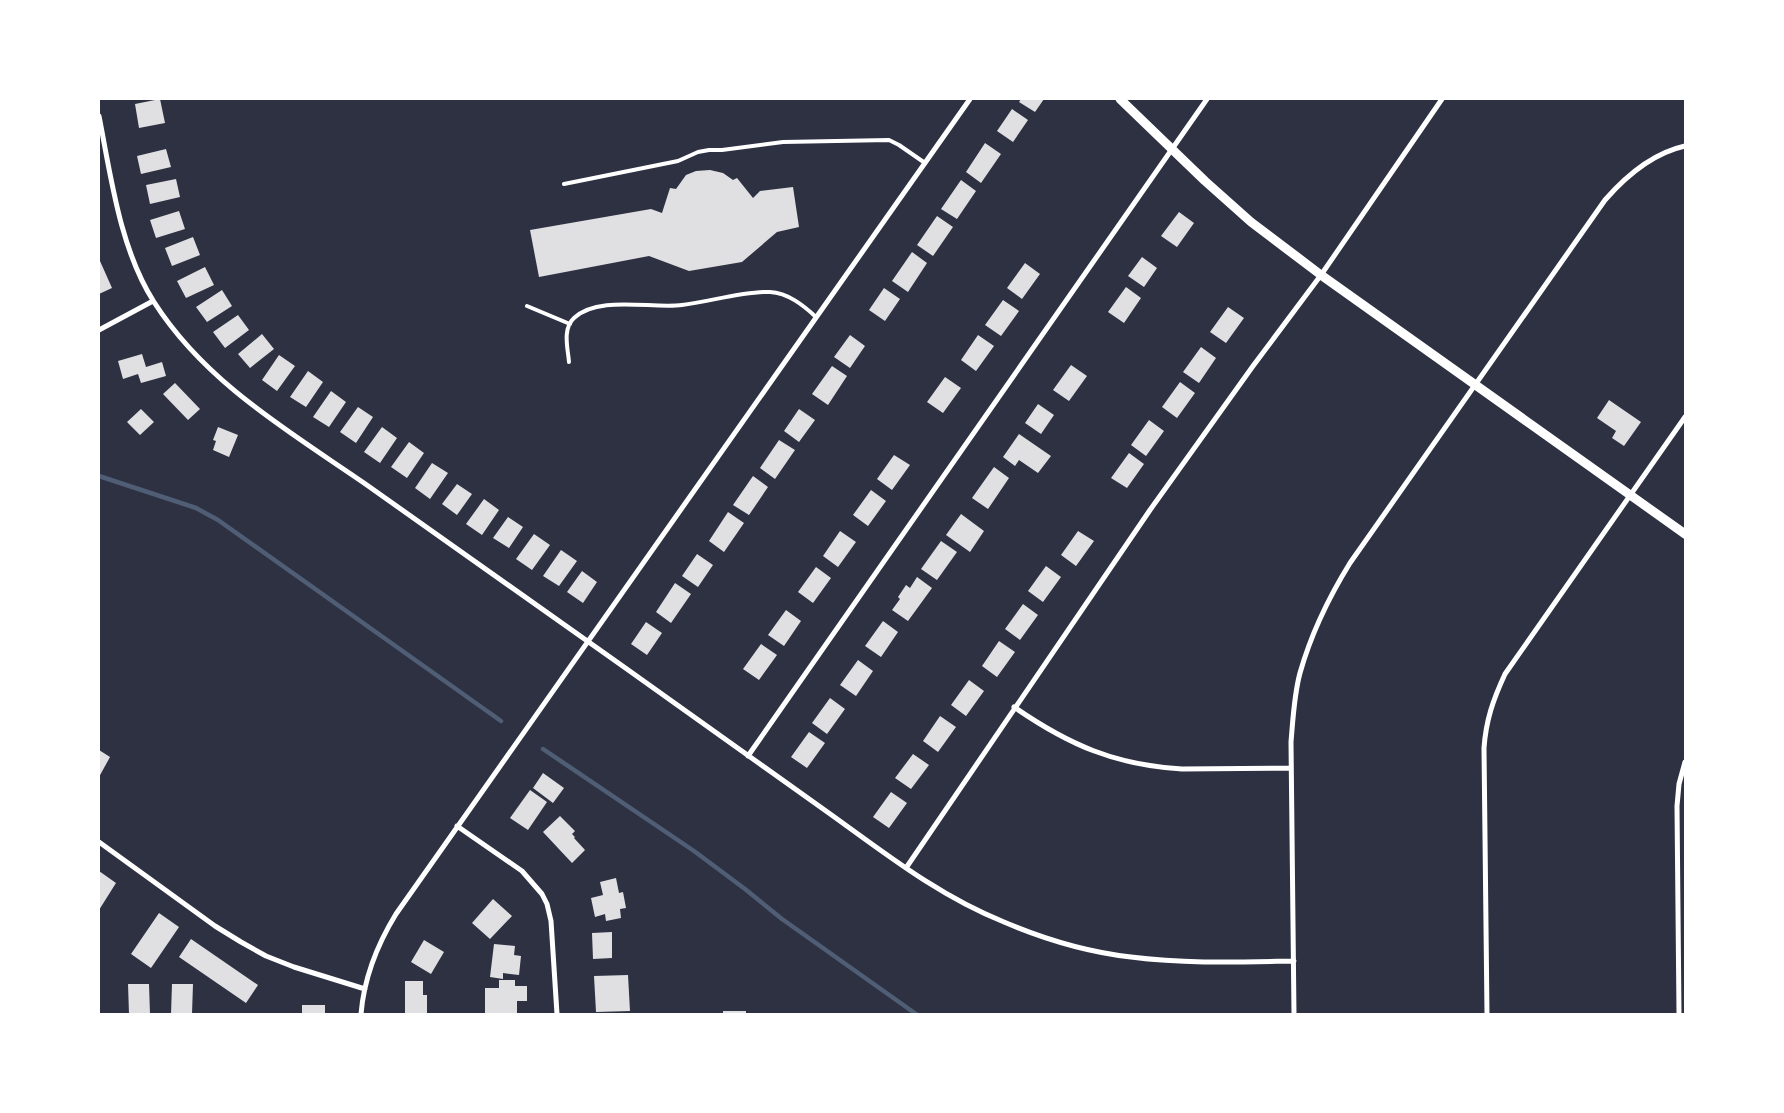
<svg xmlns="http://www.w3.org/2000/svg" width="1784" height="1113" font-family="'Space Grotesk',sans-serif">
  <rect width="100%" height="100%" fill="#2d3142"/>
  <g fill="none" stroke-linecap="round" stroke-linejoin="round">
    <!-- stream -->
    <path stroke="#4f5d75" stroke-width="4.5" d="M99,476l97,32 22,12 283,201
      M543,749l151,102 51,38 37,30 134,95"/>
  </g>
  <!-- building -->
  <path fill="#e0e0e3" d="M160,99l5,24 -26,5 -4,-24z
    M1021,99h23l-9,13 -16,-10z
    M1012,109l16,11 -15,22 -16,-11z
    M985,143l16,11 -20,29 -15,-11z
    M166,149l5,18 -30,7 -4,-18z
    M710,170l13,3 10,7 4,-2 16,20 7,-7 33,-4 6,40 -22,5 -35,30 -53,9 -40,-15 -110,21 -9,-47 121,-21 11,4 8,-25 6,1 10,-14 10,-4z
    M176,179l4,18 -30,7 -4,-19z
    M961,180l15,11 -19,28 -16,-10z
    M179,211l6,18 -29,9 -6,-18z
    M1179,212l15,11 -17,24 -16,-11z
    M937,216l16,11 -20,29 -16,-11z
    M193,237l7,18 -28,11 -7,-18z
    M912,252l15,11 -19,29 -16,-11z
    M1142,257l15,11 -13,19 -16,-11z
    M99,261h1l12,27 -13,6z
    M1025,263l15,11 -18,25 -15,-11z
    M205,267l9,18 -28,13 -9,-17z
    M1126,287l15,11 -17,25 -16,-11z
    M884,288l16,11 -15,22 -16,-11z
    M222,290l10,16 -25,16 -11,-15z
    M1003,300l16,11 -18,25 -16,-11z
    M1228,307l16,11 -18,25 -16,-11z
    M238,315l11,15 -24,18 -12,-16z
    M262,334l12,15 -24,19 -12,-14z
    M850,335l15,11 -15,22 -16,-11z
    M978,335l16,11 -18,25 -15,-11z
    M1201,347l15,11 -17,25 -16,-11z
    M142,354l4,13 16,-5 4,14 -25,7 -3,-9 -15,5 -5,-18z
    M279,355l16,11 -18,25 -15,-11z
    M1071,365l16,11 -18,25 -16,-11z
    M832,366l15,10 -19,29 -16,-11z
    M308,371l15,11 -17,25 -16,-10z
    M945,377l16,11 -18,25 -16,-11z
    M1180,382l15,11 -18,25 -15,-11z
    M175,383l25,26 -12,11 -25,-26z
    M331,391l15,11 -17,25 -16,-10z
    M1609,400l32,22 -17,24 -12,-8 4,-7 -19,-13z
    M1038,404l16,11 -13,19 -16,-11z
    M358,407l15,10 -17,26 -16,-11z
    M141,409l13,13 -14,13 -13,-13z
    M799,409l16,11 -16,22 -15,-11z
    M1149,420l15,11 -18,25 -15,-11z
    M218,427l20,8 -9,22 -16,-7 3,-9 -3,-1z
    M382,427l15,11 -17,25 -16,-11z
    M1019,434l32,22 -13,17 -19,-13 -4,6 -12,-9z
    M779,440l16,10 -20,29 -15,-11z
    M409,442l15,11 -17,25 -16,-11z
    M1129,453l15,11 -17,24 -16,-10z
    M894,455l16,10 -18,25 -15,-11z
    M432,463l16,10 -18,26 -15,-11z
    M994,467l15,11 -21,31 -16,-11z
    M753,476l15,11 -19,28 -16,-10z
    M457,484l15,10 -15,21 -15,-11z
    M871,490l15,11 -18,25 -15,-11z
    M484,499l15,11 -17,25 -16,-11z
    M728,512l16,11 -20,29 -15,-11z
    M961,514l23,17 -14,21 -24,-17z
    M508,517l15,10 -14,21 -16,-10z
    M840,531l16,11 -18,25 -15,-11z
    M1078,531l16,10 -18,25 -15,-11z
    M534,534l16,11 -18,25 -16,-11z
    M941,541l16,11 -20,28 -16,-11z
    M561,550l16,11 -18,25 -16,-10z
    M697,554l16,11 -15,22 -16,-11z
    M1046,566l15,11 -18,25 -15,-11z
    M816,567l15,11 -18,25 -15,-11z
    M582,571l15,11 -14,21 -16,-11z
    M917,577l15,11 -24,33 -16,-11 8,-11 -2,-2 8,-12 4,3z
    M675,583l16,11 -20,29 -15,-11z
    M1023,604l15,11 -18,25 -15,-11z
    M786,610l15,11 -17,25 -16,-11z
    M883,621l15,11 -17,25 -16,-11z
    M646,622l16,11 -15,22 -16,-11z
    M999,641l16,11 -18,25 -15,-11z
    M761,644l16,11 -18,25 -16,-11z
    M858,660l15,11 -17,25 -16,-11z
    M969,680l15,11 -18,25 -15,-11z
    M830,698l15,11 -18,25 -15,-11z
    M940,716l16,11 -18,25 -15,-11z
    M809,732l16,11 -18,25 -16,-11z
    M99,750l11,7 -11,20z
    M913,754l16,11 -18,24 -16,-11z
    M543,773l21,15 -11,15 -20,-15z
    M530,790l17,12 -19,28 -18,-12z
    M891,792l16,11 -18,25 -16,-11z
    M560,816l15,15 -3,3 3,3 -1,1 11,12 -13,13 -29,-31z
    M99,871l17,12 -17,27z
    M616,878l3,15 4,-1 3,16 -6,1 1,9 -15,3 -1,-7 -10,3 -4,-19 12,-3 -3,-13z
    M493,899l19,17 -22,23 -18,-16z
    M159,913l20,14 -28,41 -20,-14z
    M612,932v26l-19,1 -1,-26z
    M191,939l67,46 -12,18 -67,-46z
    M424,940l20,12 -13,22 -20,-12z
    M494,944l21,2 -1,9 7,1 -2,19 -16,-2v6l-13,-2z
    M628,975l2,36 -34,1 -2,-36z
    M499,980h16v6h12v15h-10v13h-32v-26h14z
    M405,981h18v14h4v19h-22z
    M128,984h21l1,30h-21z
    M172,984h21l-1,30h-21z
    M302,1005h23v9h-23z
    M723,1011h23v3h-23z"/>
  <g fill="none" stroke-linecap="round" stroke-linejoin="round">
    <!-- service -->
    <path stroke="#fff" stroke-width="4" d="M564,184l114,-23 20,-9 11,-2h13l61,-8 106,-2 10,5 26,18
      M527,306l43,18
      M569,362c-1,-13 -7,-33 5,-44 24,-23 78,-9 108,-13 27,-3 61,-14 88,-13 18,1 33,13 46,25"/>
    <!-- minor -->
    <path stroke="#fff" stroke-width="5" d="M99,116c12,61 21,133 55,186 51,80 133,128 210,181 86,61 173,122 260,184 69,49 139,99 209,149 54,39 108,81 171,106 40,17 83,30 127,35 54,7 108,5 163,4
      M99,330l54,-29
      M1014,707c55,38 101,58 168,62l109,-1
      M748,756l459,-657
      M457,826l65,45 20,23 5,10 4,17 6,93
      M99,842l116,84 26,16 25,14 28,11 71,22
      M906,868l244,-358 103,-144 68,-91 121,-176
      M361,1014c3,-36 16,-69 35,-100l574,-815
      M1294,1014l-3,-272c2,-23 3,-47 9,-69 11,-39 29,-76 50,-110l255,-363c21,-24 48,-47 80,-54
      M1487,1014l-3,-266c2,-28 9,-48 21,-74l180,-257
      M1679,1014l-2,-208 2,-22 6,-22"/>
    <!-- tertiary -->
    <path stroke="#fff" stroke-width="9" d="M1120,99l85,82 46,41 70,53 364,259"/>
  </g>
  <!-- border -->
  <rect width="1784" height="1113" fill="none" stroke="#ffffff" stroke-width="200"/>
</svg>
